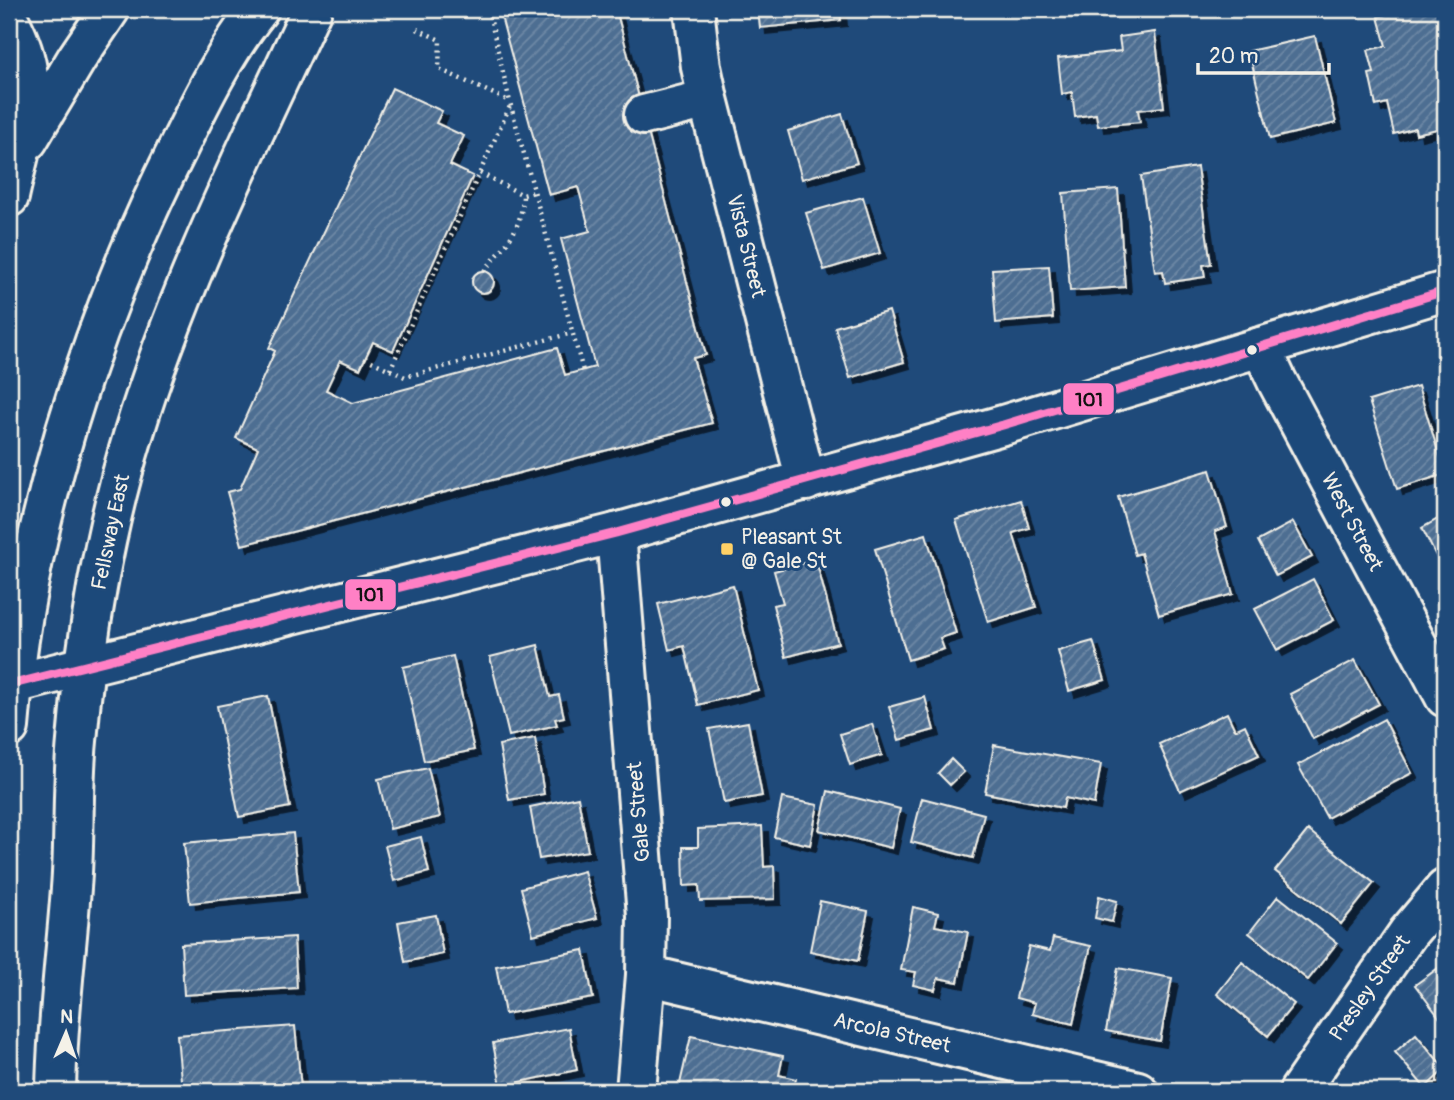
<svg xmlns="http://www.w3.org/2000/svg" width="1454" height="1100" font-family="Pangolin,sans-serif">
  <defs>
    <pattern id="building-hatch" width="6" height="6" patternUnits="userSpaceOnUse" patternTransform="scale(1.75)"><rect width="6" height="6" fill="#4d6e92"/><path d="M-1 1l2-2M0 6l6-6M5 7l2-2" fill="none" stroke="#708aa6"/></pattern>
    <filter id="shadow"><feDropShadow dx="6" dy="6" stdDeviation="0" flood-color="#0009"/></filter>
  </defs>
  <rect width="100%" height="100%" fill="#1f4a7a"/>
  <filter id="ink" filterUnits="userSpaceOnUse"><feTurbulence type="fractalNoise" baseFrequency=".0143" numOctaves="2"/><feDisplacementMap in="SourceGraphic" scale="14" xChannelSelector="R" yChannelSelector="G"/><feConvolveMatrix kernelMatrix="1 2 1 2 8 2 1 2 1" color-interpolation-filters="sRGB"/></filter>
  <g filter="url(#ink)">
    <!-- building -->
    <path fill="url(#building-hatch)" stroke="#f4f1e8" stroke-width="2" filter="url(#shadow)" d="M499,9h117l90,346 -13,3 19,65 -470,122 -15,-53 13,-3 18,-41 -22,-10 39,-87 -6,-3 123,-260 50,23 -6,12 28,13 -14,29 23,11 -80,175 -20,-9 -13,27 -20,-9 -14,30 27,13 204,-55 8,27 30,-8 -34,-128 29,-8 -12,-44 -29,8z
      M758,9h82l1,11 -81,8z
      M1410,9h32l3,14v104l-29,7 -1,-6 -21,6 -7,-31 -11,3 -7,-32 5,-1 -6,-23 18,-4 -8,-29z
      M1155,32l9,75 -26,3 2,12 -42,4 -2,-12 -21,3 -3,-25 -10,2 -4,-36 63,-7 -2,-14z
      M1315,36l21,87 -66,16 -21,-88z
      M842,114l15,49 -55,16 -14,-48z
      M1197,167l14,97 -8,1 2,12 -40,6 -2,-12 -8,1 -14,-96z
      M1118,189l7,98 -55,4 -7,-98z
      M863,197l17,56 -56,17 -18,-57z
      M1049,266l4,52 -57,5 -4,-54z
      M472 282a11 11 0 1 1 22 0a11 11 0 1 1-22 0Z
      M889,311l15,51 -54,16 -15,-51z
      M1418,386l27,88 -48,15 -28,-88z
      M1210,470l17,57 -12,4 18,63 -74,21 -18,-62 -6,2 -17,-58z
      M1021,500l8,28 -16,5 23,74 -48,15 -32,-102z
      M1445,515v59l-23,-46z
      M1293,522l19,35 -36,19 -18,-35z
      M926,534l30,99 -16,5 4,11 -36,11 -33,-111z
      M816,560l22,83 -52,14 -13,-52 10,-2 -9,-32z
      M1313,579l21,41 -57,30 -22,-41z
      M733,585l25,105 -60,15 -14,-59 -15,4 -11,-46z
      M1093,641l12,39 -36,11 -11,-40z
      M538,645l12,52 9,-2 5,22 -9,2 2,6 -48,11 -19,-79z
      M453,656l21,94 -50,11 -21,-94z
      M1355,660l24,44 -66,35 -23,-45z
      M268,696l22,111 -51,10 -22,-111z
      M925,697l9,33 -35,10 -10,-33z
      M1227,713l8,17 10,-5 14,30 -79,36 -21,-47z
      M1384,719l28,54 -85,45 -29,-53z
      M748,722l14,74 -38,7 -15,-74z
      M872,724l10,31 -32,10 -10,-31z
      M535,738l9,56 -35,6 -10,-55z
      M994,745l107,19 -7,40 -29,-6 -2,10 -78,-15z
      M951,759l13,13 -14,13 -12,-12z
      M428,768l12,49 -50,12 -12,-50z
      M828,791l72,18 -9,39 -72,-18z
      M578,797l10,54 -49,8 -9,-52z
      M782,798l36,7 -8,40 -36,-8z
      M922,798l62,16 -11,44 -62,-16z
      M762,826l2,41 10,-1 1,33 -75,2 -1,-16 -15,1 -1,-39h15v-18z
      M1308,830l66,53 -33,41 -66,-53z
      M293,833l6,59 -109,11 -6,-60z
      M421,837l8,35 -35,9 -9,-35z
      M584,871l13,47 -64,17 -12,-47z
      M1099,896l18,5 -5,21 -17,-4z
      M1278,896l59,47 -29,37 -59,-47z
      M820,901l48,10 -10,50 -48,-10z
      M913,907l25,6 -3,13 33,6 -10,50 -20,-4 -3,12 -22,-5 3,-13 -15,-2z
      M436,915l7,39 -38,8 -7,-40z
      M294,937l3,51 -113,7 -3,-51z
      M1053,938l38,8 -18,78 -41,-10 3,-11 -19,-5 13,-52 21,5z
      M584,950l9,48 -88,16 -9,-48z
      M1242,962l52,42 -26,32 -51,-42z
      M1445,963v62l-30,-40z
      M1118,968l54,10 -12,63 -54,-10z
      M295,1026l6,62 -41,3h-78l-5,-56z
      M569,1028l8,42 -76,16 -8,-43z
      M1416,1034l29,35 -20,19 -30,-36z
      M691,1036l92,20 -4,19 17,4 -3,12h-102l-12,-3z"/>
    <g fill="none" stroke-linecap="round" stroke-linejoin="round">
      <defs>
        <path id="minor" d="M694,9l7,58 7,32 98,382
          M9,20c9,17 17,37 19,57 5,34 -12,86 -19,120
          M644,115l64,-16
          M28,140l49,-82 33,-49
          M1261,347l16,34 168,316
          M616,533l31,383 -1,59 -10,116
          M646,975l492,116
          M1299,1091l109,-158 37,-44"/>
        <path id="major" d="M9,685l607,-152 387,-108 442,-134
          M9,727c16,-199 80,-403 170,-581 23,-47 47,-96 80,-137
          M56,1091c1,-68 10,-135 15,-203 4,-48 1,-98 6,-147 8,-99 27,-210 56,-305 45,-149 114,-287 179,-427"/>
      </defs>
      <!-- minor casing -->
      <use href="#minor" stroke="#f4f1e8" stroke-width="44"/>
      <!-- major casing -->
      <use href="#major" stroke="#f4f1e8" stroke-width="44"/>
      <!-- path -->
      <path stroke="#f4f1e8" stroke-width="4.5" stroke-dasharray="2 5" stroke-linecap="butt" d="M488,9l23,97 72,265
        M417,29l23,11 -1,29 70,32
        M480,173l43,22 11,-3
        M484,271c22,-26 38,-41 39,-76
        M365,358l40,19 167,-44
        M390,370l120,-264"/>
      <!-- minor -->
      <use href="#minor" stroke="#1f4a7a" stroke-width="38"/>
      <!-- major -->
      <use href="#major" stroke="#1f4a7a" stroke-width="38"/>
      <defs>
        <path id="bus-1" d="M9,685l607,-152 387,-108 442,-134"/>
      </defs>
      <!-- bus-1 casing -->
      <use href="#bus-1" stroke="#1f4a7a" stroke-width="14"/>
      <!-- bus-1 -->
      <use href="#bus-1" stroke="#ff80c5" stroke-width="9"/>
    </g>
  </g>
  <!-- markers -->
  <g fill="#f4f1e8" stroke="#1f4a7a" stroke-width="2.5">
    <circle cx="1252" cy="350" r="6"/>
    <circle cx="726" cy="502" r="6"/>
  </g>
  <rect fill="#ffd166" stroke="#1f4a7a" stroke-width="2.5" x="720" y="542" width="14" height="14" rx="3.5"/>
  <g text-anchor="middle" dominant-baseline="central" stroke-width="6" stroke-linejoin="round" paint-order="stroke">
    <!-- street labels -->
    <g font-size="21" fill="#f4f1e8" stroke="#1f4a7a">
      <text transform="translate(746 246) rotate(76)">Vista Street</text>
      <text transform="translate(1352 522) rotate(62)">West Street</text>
      <text transform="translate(111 532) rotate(-78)">Fellsway East</text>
      <text transform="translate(639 812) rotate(-95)">Gale Street</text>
      <text transform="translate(1370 988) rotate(-55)">Presley Street</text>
      <text transform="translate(892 1033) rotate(13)">Arcola Street</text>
    </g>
    <!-- poi labels -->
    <g font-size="21" fill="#f4f1e8" stroke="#1f4a7a" text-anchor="start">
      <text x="741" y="537">Pleasant St<tspan x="741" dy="24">@ Gale St</tspan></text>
    </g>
  </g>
  <g stroke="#1f4a7a" stroke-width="2.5">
    <rect x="1062" y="382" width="53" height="34" rx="7" fill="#ff80c5"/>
    <rect x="344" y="578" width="53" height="33" rx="7" fill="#ff80c5"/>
  </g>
  <g font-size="19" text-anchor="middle" font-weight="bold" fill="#111">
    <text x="1089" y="406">101</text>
    <text x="370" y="601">101</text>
  </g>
  <!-- margin -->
  <rect width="1454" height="1100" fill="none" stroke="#1f4a7a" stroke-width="35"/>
  <rect x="18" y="18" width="1419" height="1065" fill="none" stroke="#f4f1e8" stroke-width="2.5" filter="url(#ink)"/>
  <!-- north arrow -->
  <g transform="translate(66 1033) rotate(2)" stroke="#1f4a7a" stroke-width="5" paint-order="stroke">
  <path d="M0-5L12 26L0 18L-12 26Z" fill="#f4f1e8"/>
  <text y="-10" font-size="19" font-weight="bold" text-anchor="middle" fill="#f4f1e8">N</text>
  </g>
  <!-- scale -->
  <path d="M1198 63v10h131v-10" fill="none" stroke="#f4f1e8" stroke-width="3.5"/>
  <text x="1209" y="63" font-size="21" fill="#f4f1e8" stroke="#1f4a7a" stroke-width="5" paint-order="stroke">20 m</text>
</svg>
